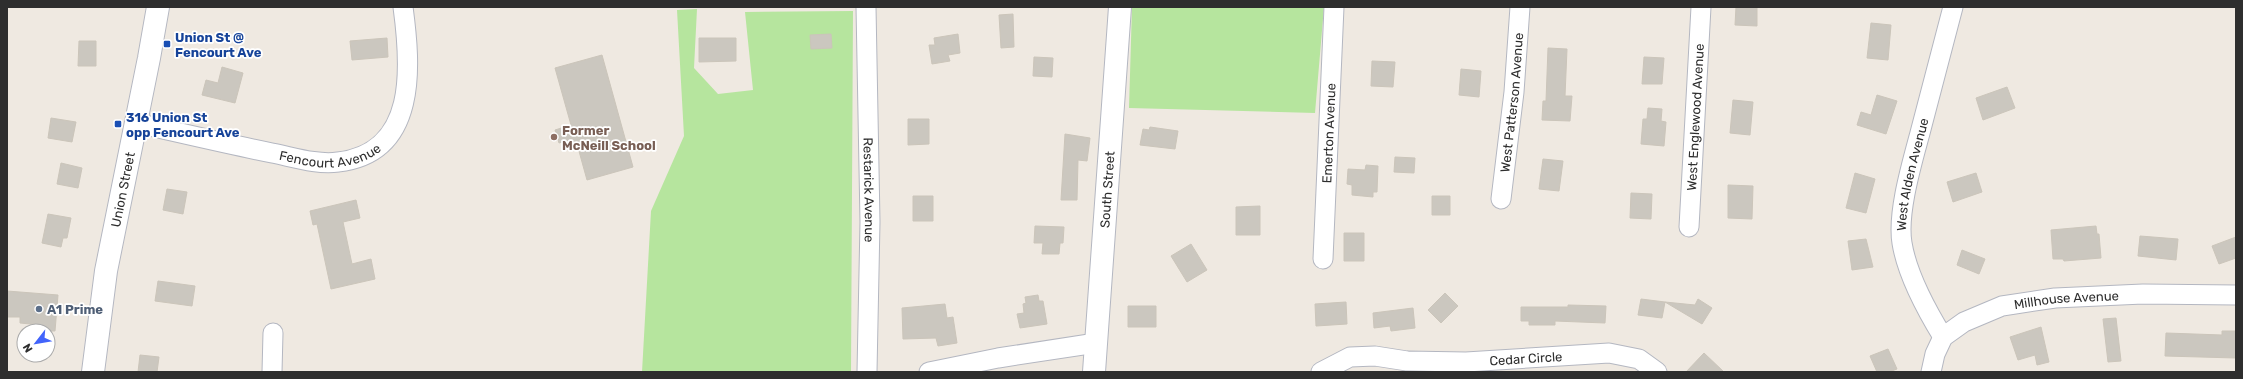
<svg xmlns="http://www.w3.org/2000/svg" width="2243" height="379" font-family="Rubik,sans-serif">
  <rect width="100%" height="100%" fill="#efe9e1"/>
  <!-- green -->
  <path fill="#b6e59e" d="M1132,7h192l-9,106 -186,-5z
    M697,9l-3,59 24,26 35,-4 -8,-78 108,-1 -2,361h-209l9,-161 33,-75 -7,-126z"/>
  <!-- building -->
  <path fill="#cbc7bf" stroke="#cbc5ba" d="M1736,7h21v19l-22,-1z
    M1013,14l1,33 -13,1 -2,-33z
    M1871,23l20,2 -3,35 -21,-2z
    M831,34l1,14 -21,1 -1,-14z
    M958,34l2,19 -12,2 2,6 -18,3 -3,-19h6l-1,-7z
    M387,38l1,19 -36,3 -2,-19z
    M699,38h37v23l-37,1z
    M79,41h17v25h-18z
    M1548,48l19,1 -2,47h7l-2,25 -28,-1 1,-19h3z
    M602,55l31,112 -46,13 -10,-36 -7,2 -1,-6 -10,3 -4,-13 16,-5 -16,-57z
    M1034,57l19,1 -1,19 -19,-1z
    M1644,57l20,1 -2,26h-20z
    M1372,61l23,1 -2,25 -22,-1z
    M222,67l21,6 -8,30 -33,-8 4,-15 12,3z
    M1461,69l20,2 -2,26 -20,-2z
    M2007,87l8,21 -32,12 -7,-22z
    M1877,95l20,6 -11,33 -29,-9 4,-13 10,3z
    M1733,100l20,2 -3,33 -20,-2z
    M1648,108l14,1 -1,12 5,1 -2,24 -23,-2 2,-25h4z
    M51,118l25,4 -4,20 -24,-4z
    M908,119h21v25l-21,1z
    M1150,127l28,4 -3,18 -35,-4 3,-16 6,1z
    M1065,134l25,4 -3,23 -9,-1 -1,40h-16z
    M1395,157l20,1 -1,15 -20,-1z
    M1543,159l20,2 -4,30 -20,-2z
    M61,163l21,5 -4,20 -21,-4z
    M1366,165l12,1 -1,26h-4v5l-21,-2v-10l-5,-1 1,-15 17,1z
    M1855,173l20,6 -9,34 -20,-5z
    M1976,173l6,19 -29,10 -6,-20z
    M1728,185l25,1 -1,33 -24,-1z
    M167,189l20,3 -4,22 -20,-4z
    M1631,193l21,1 -1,25 -21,-1z
    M913,196h20v25h-20z
    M1432,196h18v19h-18z
    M356,200l4,18 -17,4 9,42 19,-5 4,20 -44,10 -14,-65 -4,1 -3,-14z
    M1260,206v29h-24v-28z
    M48,214l23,4 -4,20h-4l-2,9 -19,-4z
    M1035,226l29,1 -1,16h-3l-1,11h-17l1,-11h-9z
    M2096,226l1,8h2l2,24 -37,3 -1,-2h-10l-2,-29z
    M1344,233h20v28h-20z
    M2140,236l38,3 -2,21 -38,-4z
    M2236,237v21l-17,6 -7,-18z
    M1866,239l7,28 -21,3 -4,-29z
    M1191,244l16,26 -20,12 -16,-26z
    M1962,250l23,9 -6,15 -22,-9z
    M158,281l37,5 -3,20 -37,-5z
    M7,291l51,4 -3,36h-15l1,-6 -21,-2v-6h-13z
    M1445,293l13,13 -17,17 -13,-13z
    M1038,295l1,6h4l4,23 -27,4 -3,-14 7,-1 -1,-9 3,-1 -1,-6z
    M1641,299l24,3 -3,16 -24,-3z
    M1698,299l14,9 -10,16 -37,-22 30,3z
    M1346,302l1,22 -31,2 -1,-22z
    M945,304l2,14 6,-1 4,26 -19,3 -2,-8 -33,1 -1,-31z
    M1568,305l38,1 -1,17 -50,-2v4h-26v-4h-8v-14h47z
    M1128,306h28v21h-28z
    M1413,308l2,20 -24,3 -1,-5 -16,2 -1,-15z
    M2116,318l5,43 -13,1 -5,-43z
    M2041,327l8,35 -12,3 -2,-10 -17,5 -8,-23z
    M2222,331h14v27l-71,-2 1,-23 56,2z
    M1888,349l9,20 -8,3h-12l-7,-16z
    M1704,353l20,19h-38z
    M140,355l19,2 -2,15h-19z"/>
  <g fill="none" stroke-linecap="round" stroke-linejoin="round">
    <defs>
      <g id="minor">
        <path id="s1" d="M866,7l4,215 -3,150"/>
        <path id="s2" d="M136,123c45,10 91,21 136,30 21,4 45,12 66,9 80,-9 73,-96 65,-155"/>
        <path id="s3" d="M1501,199l13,-107 6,-85"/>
        <path id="s4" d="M1689,227l12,-220"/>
        <path id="s5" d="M1323,259l11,-252"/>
        <path id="s6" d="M1943,337c-16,-26 -36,-63 -41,-94 -5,-30 10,-80 18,-110 11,-42 22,-84 33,-126"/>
        <path d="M272,372l1,-39"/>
        <path d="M929,372l69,-14 98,-15"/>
        <path id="s7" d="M1321,372l29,-15 25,-1 32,5 59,1 143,-9 30,6 18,13"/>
        <path id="s8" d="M1931,372l4,-18 8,-17 21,-15 38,-16 53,-8 88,-4 93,1"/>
      </g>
      <g id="secondary">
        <path id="s9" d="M93,372l13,-101 43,-213 9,-51"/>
        <path id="s10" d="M1094,372l26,-365"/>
      </g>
    </defs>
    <!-- minor casing -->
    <use href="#minor" stroke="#b4b7c1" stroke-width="21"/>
    <!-- secondary casing -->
    <use href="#secondary" stroke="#b4b7c1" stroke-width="24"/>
    <!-- minor -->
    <use href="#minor" stroke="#fff" stroke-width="19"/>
    <!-- secondary -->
    <use href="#secondary" stroke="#fff" stroke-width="22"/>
  </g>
  <!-- markers -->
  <g fill="#1a4fb4" stroke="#fff" stroke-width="1.5">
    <rect x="163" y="40" width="8" height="8" rx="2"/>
    <rect x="114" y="120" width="8" height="8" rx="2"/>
  </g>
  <circle fill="#8d6e63" stroke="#fff" stroke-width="1.5" cx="554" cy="137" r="4"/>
  <circle fill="#5c6f8a" stroke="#fff" stroke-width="1.5" cx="39" cy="309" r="4"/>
  <g text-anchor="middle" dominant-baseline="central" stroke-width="3.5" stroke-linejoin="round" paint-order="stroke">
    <!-- transit labels -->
    <g font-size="13" font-weight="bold" fill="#164399" stroke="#fff" text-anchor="start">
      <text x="175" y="37">Union St @<tspan x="175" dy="15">Fencourt Ave</tspan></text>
      <text x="126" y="117">316 Union St<tspan x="126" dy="15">opp Fencourt Ave</tspan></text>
    </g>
    <!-- street labels -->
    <g font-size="13" fill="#2e2e2e" stroke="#fff">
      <text stroke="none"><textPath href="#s3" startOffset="97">West Patterson Avenue</textPath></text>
      <text stroke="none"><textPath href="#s4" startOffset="110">West Englewood Avenue</textPath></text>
      <text stroke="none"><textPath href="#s5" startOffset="126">Emerton Avenue</textPath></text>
      <text stroke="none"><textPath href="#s2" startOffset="199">Fencourt Avenue</textPath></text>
      <text stroke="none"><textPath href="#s6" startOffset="173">West Alden Avenue</textPath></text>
      <text stroke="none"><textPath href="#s9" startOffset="185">Union Street</textPath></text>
      <text stroke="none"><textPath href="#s1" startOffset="183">Restarick Avenue</textPath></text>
      <text stroke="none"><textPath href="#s10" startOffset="183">South Street</textPath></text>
      <text stroke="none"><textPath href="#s8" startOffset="169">Millhouse Avenue</textPath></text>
      <text stroke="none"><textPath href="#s7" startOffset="209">Cedar Circle</textPath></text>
    </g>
    <!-- education labels -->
    <g font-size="13" font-weight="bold" fill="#785e54" stroke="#fff" text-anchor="start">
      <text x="562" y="130">Former<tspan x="562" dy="15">McNeill School</tspan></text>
    </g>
    <!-- service labels -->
    <g font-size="13" font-weight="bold" fill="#4e5e75" stroke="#fff" text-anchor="start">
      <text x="47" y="309">A1 Prime</text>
    </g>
  </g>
  <!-- border -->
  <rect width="2243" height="379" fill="none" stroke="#2e2e2e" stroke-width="16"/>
  <!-- north arrow -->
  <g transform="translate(36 343) rotate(239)"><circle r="19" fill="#ffffff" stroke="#ababab"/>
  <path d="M0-3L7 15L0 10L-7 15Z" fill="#4264fb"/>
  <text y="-6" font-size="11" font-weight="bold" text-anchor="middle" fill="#2e2e2e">N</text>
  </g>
</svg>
